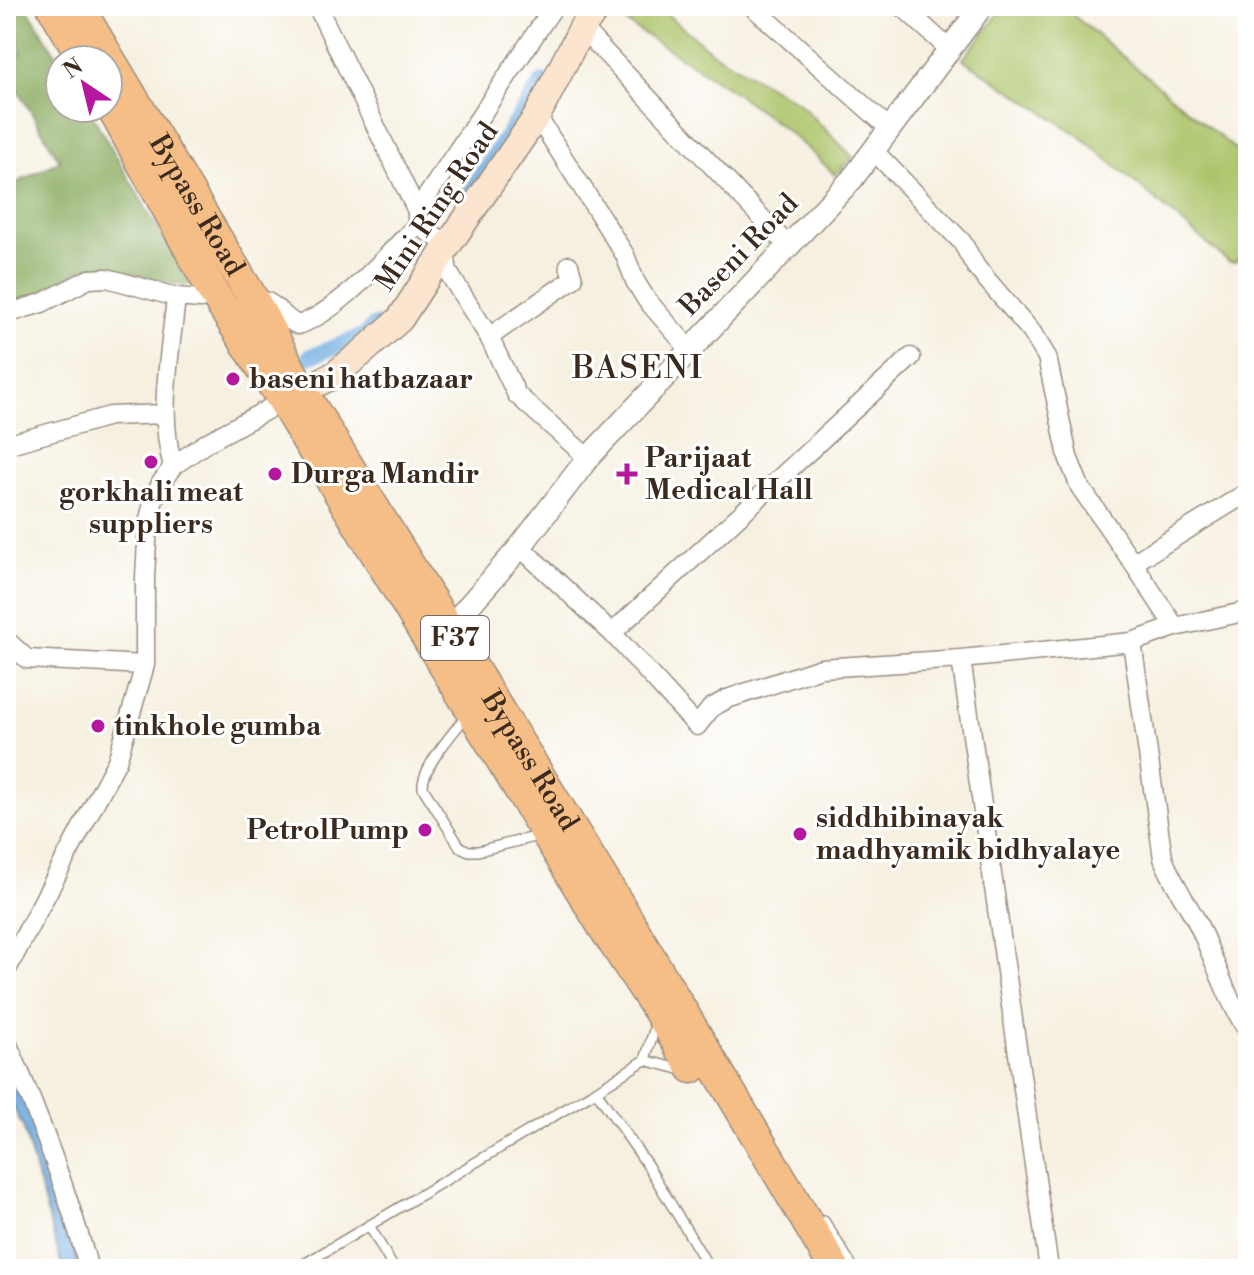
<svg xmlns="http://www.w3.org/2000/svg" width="1254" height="1275" font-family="'Libre Bodoni',serif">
  <rect width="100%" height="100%" fill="#fff"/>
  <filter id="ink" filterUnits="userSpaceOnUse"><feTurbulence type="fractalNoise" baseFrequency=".0125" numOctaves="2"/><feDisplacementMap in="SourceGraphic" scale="16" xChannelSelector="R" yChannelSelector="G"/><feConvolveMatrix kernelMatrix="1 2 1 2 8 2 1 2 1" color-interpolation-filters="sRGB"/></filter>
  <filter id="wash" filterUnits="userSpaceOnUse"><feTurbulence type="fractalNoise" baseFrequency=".006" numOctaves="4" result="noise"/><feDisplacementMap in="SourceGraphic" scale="32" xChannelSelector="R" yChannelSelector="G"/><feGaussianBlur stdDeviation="1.8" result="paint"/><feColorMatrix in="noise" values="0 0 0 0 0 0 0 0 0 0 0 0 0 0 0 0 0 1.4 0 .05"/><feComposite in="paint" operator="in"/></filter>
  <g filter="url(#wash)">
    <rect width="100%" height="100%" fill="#f6f0e0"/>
    <!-- green -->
    <path fill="#abc368" stroke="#737643" stroke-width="2" d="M609,6h48l56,47 86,50 54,54 -18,18c-65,-67 -150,-114 -227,-164z
      M1005,6h57l186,154v91l-13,11h-6l-149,-126 -117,-77z"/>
    <!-- forest -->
    <path fill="#88a95c" stroke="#626a3d" stroke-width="2" d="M6,6h20l34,55v47h28l102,176 -7,2 -80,-20 -23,4 -43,24 -31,12v-118l54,-27 -54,-91v-6l15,-11 -8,-34z"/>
    <!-- water -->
    <path fill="#6fabe0" stroke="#556a7f" stroke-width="2" d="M6,1054l48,121 26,94h-17l-40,-143 -17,-33z"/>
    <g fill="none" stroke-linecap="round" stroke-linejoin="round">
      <!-- canal -->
      <path stroke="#6fabe0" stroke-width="16" d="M465,199l77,-117
        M309,357l56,-22 10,-10"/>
    </g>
  </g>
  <g filter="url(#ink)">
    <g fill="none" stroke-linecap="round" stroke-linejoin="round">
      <defs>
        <path id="service" d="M467,715c-13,17 -46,53 -44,73l37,59 9,4h9l64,-16
          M645,1060l41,11
          M596,1091l52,75 62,103
          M824,1221l30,48
          M369,1225l25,44
          M299,1267l297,-176 49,-31 12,-40"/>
        <path id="minor" d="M317,6l100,205v14l26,16 5,31 41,65 28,58 71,63
          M752,6l138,123
          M902,6l48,44
          M582,28l207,219
          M537,116l88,139 10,26 11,18 44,51
          M874,151l88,91 14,25 55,64 16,26 21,100 12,30 53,76 42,64
          M417,211l137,-205
          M256,304l4,-4c16,2 23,19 38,25 41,-13 88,-69 119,-100
          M6,314l36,-11 47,-24 18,-1 69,19 25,2 12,-7
          M489,337l84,-58 -4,-14
          M6,445l104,-29 55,-2
          M173,466c-16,-55 -2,-114 3,-169
          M520,547l92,86 85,93 14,-18 16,-9 94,-31 140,-9 171,-17 43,-15 73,-16
          M1133,563l115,-71
          M612,633l299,-276
          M6,640l21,19 118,6
          M1132,642l31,216c9,24 24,44 35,66 17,36 28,74 50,107
          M961,659l88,610
          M6,971l111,-210 28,-96v-88l3,-54 6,-24 7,-16 12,-17 33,-23 77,-42
          M6,1040c33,75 61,150 83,229"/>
        <path id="tertiary" d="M435,633l24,-16 61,-70 68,-89 264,-279 130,-173"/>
        <path id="secondary" d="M286,399l48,-24 30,-24 36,-32 44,-68 93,-135 45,-88 16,-22"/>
        <g id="trunk">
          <path d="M52,6l32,54"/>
          <path id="s1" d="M78,6l178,298 46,87 322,522 211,356"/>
          <path d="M108,101l105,191 70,109 320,526 56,85 33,56"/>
        </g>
      </defs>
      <!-- service casing -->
      <use href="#service" stroke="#988d7f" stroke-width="12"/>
      <!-- minor casing -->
      <use href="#minor" stroke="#988d7f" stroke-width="21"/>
      <!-- tertiary casing -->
      <use href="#tertiary" stroke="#988d7f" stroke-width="25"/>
      <!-- secondary casing -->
      <use href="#secondary" stroke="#988d7f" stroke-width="29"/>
      <!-- trunk casing -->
      <use href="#trunk" stroke="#988d7f" stroke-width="33"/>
      <!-- service -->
      <use href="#service" stroke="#fff" stroke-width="9"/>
      <!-- minor -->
      <use href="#minor" stroke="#fff" stroke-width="18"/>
      <!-- tertiary -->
      <use href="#tertiary" stroke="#fff" stroke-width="22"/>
      <!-- secondary -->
      <use href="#secondary" stroke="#fbe5cf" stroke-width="26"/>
      <!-- trunk -->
      <use href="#trunk" stroke="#f6be87" stroke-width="30"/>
    </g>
  </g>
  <!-- markers -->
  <g fill="#b5179e" stroke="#fff" stroke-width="3">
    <circle cx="233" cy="379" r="8"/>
    <circle cx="151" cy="462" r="8"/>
    <circle cx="275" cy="474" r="8"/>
    <path d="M623 462h8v8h8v8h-8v8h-8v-8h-8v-8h8z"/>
    <circle cx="98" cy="726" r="8"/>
    <circle cx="425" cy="830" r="8"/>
    <circle cx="800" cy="834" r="8"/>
  </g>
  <g text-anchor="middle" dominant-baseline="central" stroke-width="6" stroke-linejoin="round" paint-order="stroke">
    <!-- shield labels -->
    <rect fill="#fff" stroke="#766a62" stroke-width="2" x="421" y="616" width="68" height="44" rx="6"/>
    <g font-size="26" font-weight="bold" fill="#3b2a1e">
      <text x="455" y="638">F37</text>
    </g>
    <!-- street labels -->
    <g font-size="28" fill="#3b2a1e" stroke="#fff">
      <text stroke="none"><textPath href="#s1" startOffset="232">Bypass Road</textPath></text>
      <text transform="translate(437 207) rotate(-56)">Mini Ring Road</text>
      <text transform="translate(739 255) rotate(-46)">Baseni Road</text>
      <text stroke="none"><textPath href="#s1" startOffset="880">Bypass Road</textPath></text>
    </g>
    <!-- poi labels -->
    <g font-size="28" font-weight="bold" fill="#3b2a1e" stroke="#fff" text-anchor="start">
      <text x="249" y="379">baseni hatbazaar</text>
      <text x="645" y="458">Parijaat<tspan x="645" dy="32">Medical Hall</tspan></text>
      <text x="291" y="474">Durga Mandir</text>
      <text x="151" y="492" text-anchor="middle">gorkhali meat<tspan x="151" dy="32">suppliers</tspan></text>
      <text x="114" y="726">tinkhole gumba</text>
      <text x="816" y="818">siddhibinayak<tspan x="816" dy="32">madhyamik bidhyalaye</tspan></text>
      <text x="409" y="830" text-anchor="end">PetrolPump</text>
    </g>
    <!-- quarter labels -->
    <g font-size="32" letter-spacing="2" fill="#3b2a1e" stroke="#fff">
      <text x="638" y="368">BASENI</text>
    </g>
  </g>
  <!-- margin -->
  <rect width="1254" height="1275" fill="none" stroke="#fff" stroke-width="32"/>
  <!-- north arrow -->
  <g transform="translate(84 84) rotate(325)"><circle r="38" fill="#ffffff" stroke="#b1aaa5" stroke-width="2"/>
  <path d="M0-6L14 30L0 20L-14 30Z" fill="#b5179e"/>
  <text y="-12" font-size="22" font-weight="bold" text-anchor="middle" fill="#3b2a1e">N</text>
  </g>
</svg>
